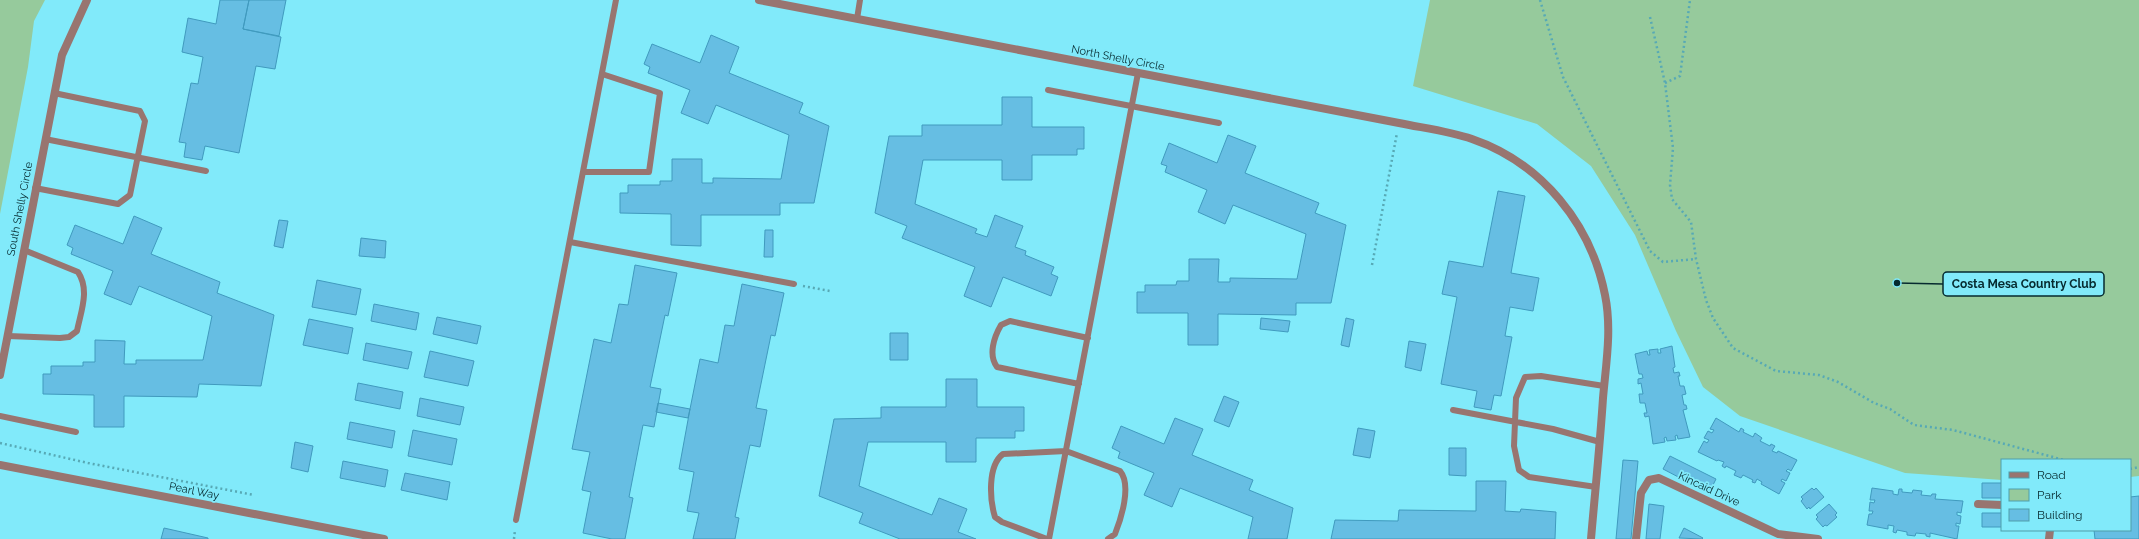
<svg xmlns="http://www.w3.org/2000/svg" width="2139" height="539" font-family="Raleway,sans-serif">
  <rect width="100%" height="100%" fill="#81eafa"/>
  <!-- green -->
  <path fill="#96ca9c" d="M0,0h45l-11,21 -6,46 -28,147z
    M1430,0h709v476l-9,1v-17h-128v20l-97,-7 -165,-57 -37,-29 -27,-56 -41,-96 -44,-69 -54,-42 -124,-38z"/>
  <!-- building -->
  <path fill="#66bee3" stroke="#409abe" d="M220,0h29l-6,29 38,8 -6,32 -19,-3 -17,87 -34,-7 -3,14 -18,-3 2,-14 -7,-1 12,-59 7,1 5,-27 -21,-5 6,-34 28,6z
    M249,0h37l-7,36 -36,-7z
    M711,35l28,12 -10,26 74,30 -4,10 30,13 -15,77h-34v12h-79v31l-30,-1v-31l-51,-1v-20h8v-8h32v-4h12v-22h30v24h11v-5l68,1 8,-44 -73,-30 -8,19 -27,-11 9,-23 -42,-17 2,-6 -6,-3 8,-20 48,19z
    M1002,97h30v30h52v22h-7v6h-45v25h-30v-20h-79l-8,44 62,25 -2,4 12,4 8,-22 28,11 -8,21 11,4 -1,4 29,12 -3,7 7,3 -7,19 -48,-19 -12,30 -27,-11 11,-29 -73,-29 5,-12 -32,-13 14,-77h33v-11h80z
    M1228,135l28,11 -11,27 74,30 -4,10 31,12 -15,78h-35v12l-78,-1v31h-30v-32h-51v-21h8v-7h31l1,-4h12v-22h30l-1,23h12v-4l67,1 9,-45 -73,-29 -8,19 -27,-12 9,-22 -42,-18 2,-6 -6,-2 8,-21 48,20z
    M1498,191l27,5 -14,77 28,5 -6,33 -23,-4 -5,29 7,1 -11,59 -7,-1 -3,15 -17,-3 3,-16 -36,-7 16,-87 -15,-3 7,-33 34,6z
    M134,216l28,12 -11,26 69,28 -3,11 57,22 -13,71 -62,-2 -2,13 -73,-1v31h-30v-32l-51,-1v-20h8v-8h32v-4h12v-22l30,1 -1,23h12v-4h67l9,-44 -73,-30 -8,19 -27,-11 9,-23 -42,-17 2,-6 -6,-3 8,-20 48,19z
    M279,220l9,1 -5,27 -9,-2z
    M765,230h8v27h-9z
    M361,238l25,3 -1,17 -26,-2z
    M635,265l42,8 -9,43 -3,-1 -15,72 11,2 -7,38 -11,-2 -14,72 4,1 -8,41h-13l-29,-6 8,-41 -9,-2 8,-38 -18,-3 22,-110 17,4 8,-39 9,1z
    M317,280l44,9 -5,26 -44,-8z
    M742,284l42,9 -9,43 -4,-1 -15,73 11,2 -7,37 -10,-2 -15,72 4,1 -4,21h-42l6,-26 -12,-2 7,-39 -15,-3 11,-60 10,-50 18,4 7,-38 9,1z
    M374,304l45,9 -3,17 -45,-9z
    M437,317l44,9 -4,18 -44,-10z
    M1261,318l29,3 -2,11 -28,-3z
    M1346,318l8,2 -5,27 -8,-2z
    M309,319l44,9 -5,26 -45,-9z
    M890,333h18v27h-18z
    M1409,341l17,3 -5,27 -16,-4z
    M366,343l46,9 -4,17 -45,-9z
    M1672,346l3,21 -2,1 1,5 5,-1 1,4h-2l2,10h4l2,8 -4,1 2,10h2l1,4 -4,1 7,27 -12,2 -1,-4 -2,1 1,4 -9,1 -1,-4 -2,1 1,4 -12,2 -4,-28 -4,1 -1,-4h3l-2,-10h-5l-1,-9h4l-2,-11 -3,1v-5l5,-1 -1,-4h-3l-4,-20 12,-3 1,4h2l-1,-5 9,-1v4h3l-1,-4z
    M430,351l44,10 -6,25 -44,-9z
    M946,379h31v28h47v24h-9v7h-39v24h-30v-20h-78l-9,44 73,29 7,-17 28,11 -9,23 18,7h-76l-41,-16 4,-10 -44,-17 15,-77 47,-1v-11h65z
    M358,383l45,9 -3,17 -45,-9z
    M1224,396l15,6 -10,25 -15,-6z
    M420,398l44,9 -4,18 -43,-9z
    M658,403l32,6 -2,9 -32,-6z
    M1175,418l28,11 -11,26 61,25 -4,10 44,18 -6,31h-39l5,-22 -73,-29 -8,19 -28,-12 10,-22 -36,-15 2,-6 -8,-4 9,-22 43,18z
    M1716,418l23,14 2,-4 3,2 -1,2 10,5 2,-4 7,5 -2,3 10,5 1,-2 4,2 -3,5 5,2 1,-2 19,9 -6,11 -3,-2 -2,2 4,2 -4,8 -4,-2 -1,2 4,2 -6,11 -18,-10 1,-2 -5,-3 -2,4 -3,-1 1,-2 -10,-5 -2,3 -7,-3 2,-4 -10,-5 -1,2 -3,-2 2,-4 -6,-2 -1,1 -19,-9 6,-11 3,2 2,-3 -5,-2 4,-7 4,2 2,-3 -4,-1z
    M350,422l45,9 -3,17 -45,-9z
    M1358,428l17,3 -5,27 -17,-3z
    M413,430l44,9 -5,26 -44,-9z
    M295,442l18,4 -5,26 -17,-4z
    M1449,448h17v28l-17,-1z
    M1670,456l46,23 -7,14 -46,-24z
    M1623,460l15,1 -7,78h-15z
    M343,461l45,9 -3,17 -45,-9z
    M405,473l45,9 -3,18 -46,-10z
    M1476,481h30l-1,30 15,1 1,-3 35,3 -1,27h-224l4,-19 63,1 1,-11 77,1z
    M1982,483h20v15h-20z
    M1812,488l2,2 2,-2 8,9 -14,12 -1,-2 -2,2 -6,-8 2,-2 -2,-2z
    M1872,488l21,3v3l5,1 1,-6h3v3l10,1 1,-3 9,1 -1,4 10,1 1,-2h4l-1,5 28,2 -2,12 -4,-1v3l4,1 -1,8 -4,-1v3h3l-2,13 -27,-6v4l-4,-1v-2l-10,-1 -1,3 -8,-1v-3l-10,-2 -1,3 -3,-1 1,-6 -6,-1v4l-21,-4 2,-11h3l1,-3h-4l1,-9 4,1 1,-3h-5z
    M2139,496v43h-44l-1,-9h36v-33z
    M1649,504l15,2 -4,33h-14z
    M1829,504l8,9 -2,2 2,2 -10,9 -2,-1 -2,2 -7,-8 2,-2 -2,-2z
    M1982,513h20v14h-20z
    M164,528l44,10v1h-47z
    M1684,528l19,10 -1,1 -23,-1z"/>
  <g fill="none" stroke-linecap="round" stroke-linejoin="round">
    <!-- path -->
    <path stroke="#57a9b5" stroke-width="2.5" stroke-dasharray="2 3" stroke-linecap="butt" d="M1540,0l23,77 87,174 13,11 33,-3
      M1650,17l15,66 8,65 -3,37 2,14 19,23 5,37 10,41 7,18 20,30 43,23 43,4 19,7 36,21 16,6 24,16 39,5 111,30
      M1665,83l15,-7 10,-76
      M1372,265l25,-132
      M803,286l27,5
      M0,443l88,20 166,32
      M2130,469l9,-2
      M514,539l1,-9"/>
    <!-- service -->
    <path stroke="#987570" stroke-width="6" d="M857,19l3,-19
      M1048,90l171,33
      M45,139l161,32
      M583,172h66l11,-79 -58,-19
      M35,188l83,16 12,-9 15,-74 -5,-10 -86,-18
      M570,242l224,42
      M8,336l52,2 9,-1 8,-6c4,-20 13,-41 1,-59l-54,-22
      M1079,384l-82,-17c-9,-12 -3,-30 4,-42l9,-4 78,17
      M1453,410l100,19 47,13
      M0,416l76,16
      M1596,487l-67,-10 -10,-7 -5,-24 2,-48 9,-21 16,-1 63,10
      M516,520l100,-520
      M1047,539l-45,-17 -7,-5c-5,-16 -8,-51 8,-63l63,-3 54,20c12,14 1,48 -5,63l-7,5
      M1049,539l89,-466"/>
    <!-- minor -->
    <path stroke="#987570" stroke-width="8" d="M759,0l640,123c24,5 50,8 73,16 70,24 119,85 133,156 7,34 1,69 -2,103 -3,47 -8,94 -12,141
      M0,375l62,-320 25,-55
      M0,465l384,74
      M1978,504l24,1
      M1636,539l5,-46 8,-13 10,-2 119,56 40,5
      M2049,539l1,-9"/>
  </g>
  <g text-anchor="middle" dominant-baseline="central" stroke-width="3.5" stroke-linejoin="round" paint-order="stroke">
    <!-- street labels -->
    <g font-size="11" fill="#062a2f" stroke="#81eafa">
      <text transform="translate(1118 58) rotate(11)">North Shelly Circle</text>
      <text transform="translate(20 209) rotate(-79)">South Shelly Circle</text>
      <text transform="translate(1709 489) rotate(25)">Kincaid Drive</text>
      <text transform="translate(194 491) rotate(11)">Pearl Way</text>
    </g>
  </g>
  <!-- callouts -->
  <path fill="none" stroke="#062a2f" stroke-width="1.5" d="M1897 283L1943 284"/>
  <circle fill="#062a2f" stroke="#81eafa" stroke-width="1.5" cx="1897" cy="283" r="4"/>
  <rect fill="#81eafa" stroke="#062a2f" stroke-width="1.5" x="1943" y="272" width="161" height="24" rx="4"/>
  <g font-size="12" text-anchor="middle" font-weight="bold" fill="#062a2f">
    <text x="2024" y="288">Costa Mesa Country Club</text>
  </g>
  <!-- legend -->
  <rect x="2001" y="459" width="130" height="72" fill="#81eafa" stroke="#509da9"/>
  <rect x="2009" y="472" width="20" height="6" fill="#987570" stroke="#509da9"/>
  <text x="2037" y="479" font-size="12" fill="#062a2f">Road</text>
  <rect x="2009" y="489" width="20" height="12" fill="#96ca9c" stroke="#509da9"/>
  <text x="2037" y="499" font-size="12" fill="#062a2f">Park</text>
  <rect x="2009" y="509" width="20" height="12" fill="#66bee3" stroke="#509da9"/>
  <text x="2037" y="519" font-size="12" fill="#062a2f">Building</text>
</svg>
